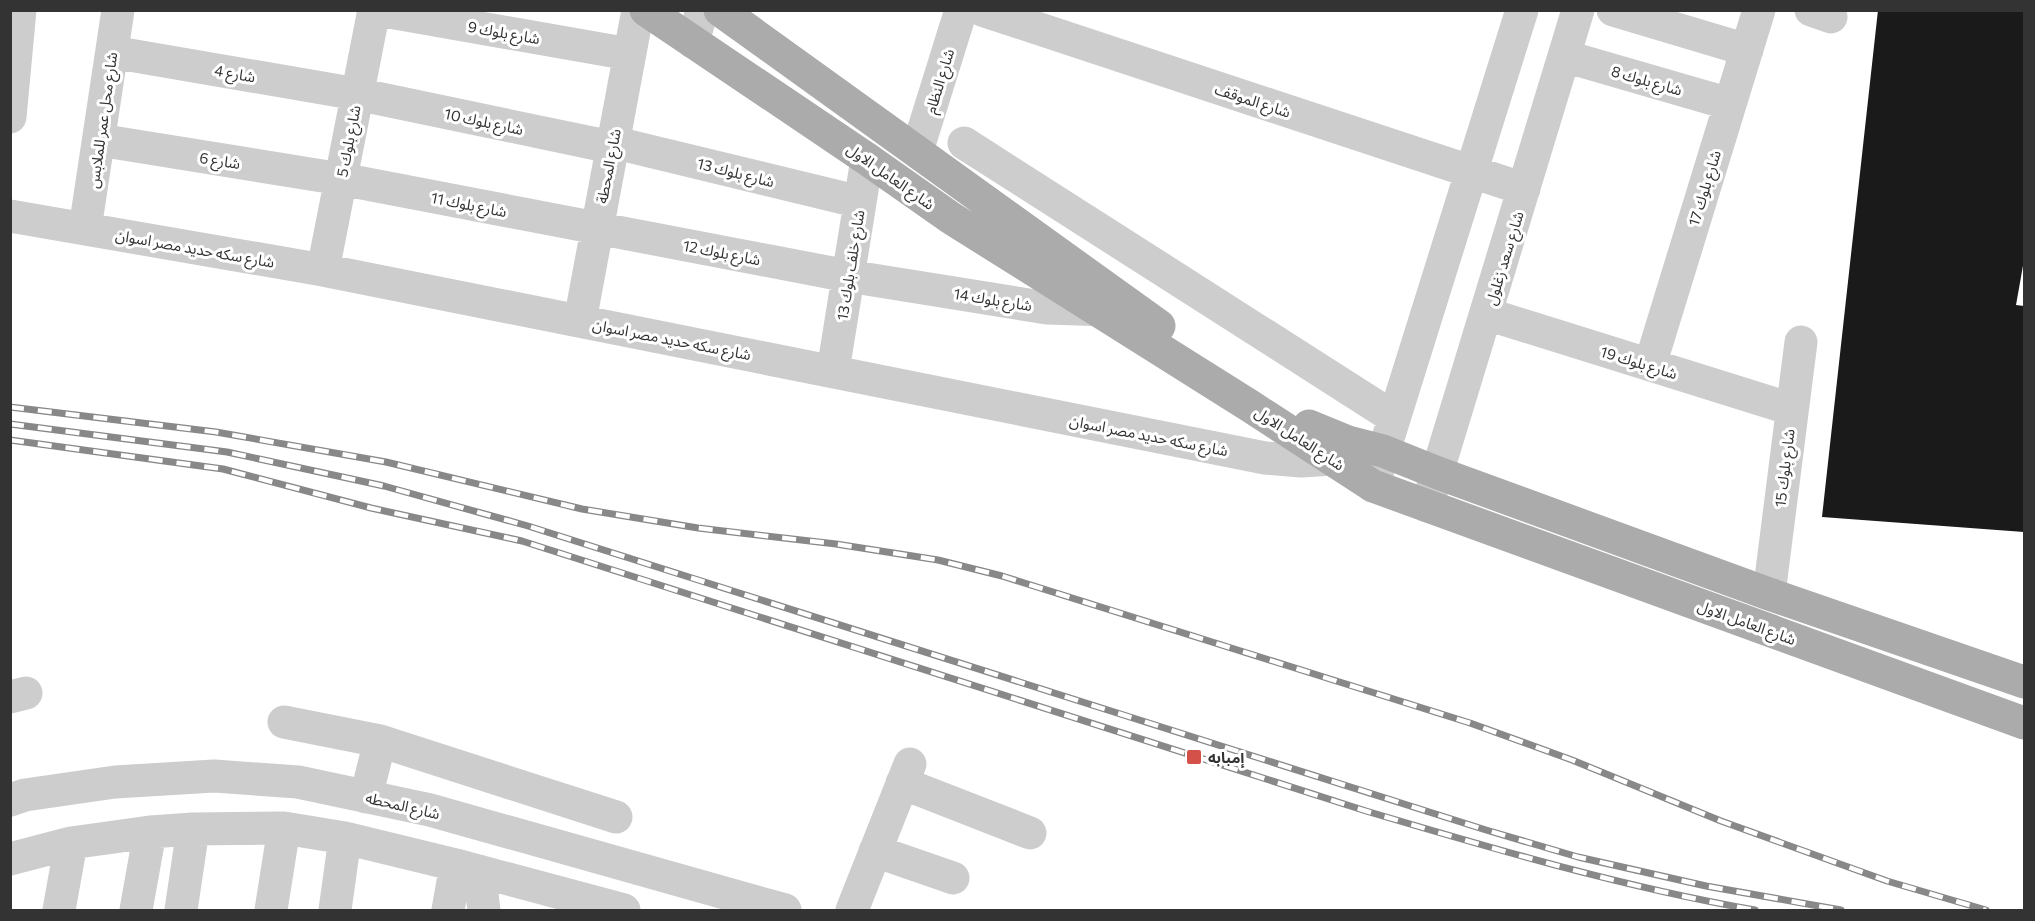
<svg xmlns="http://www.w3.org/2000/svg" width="2035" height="921" font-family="Commissioner,'Noto Sans Arabic',sans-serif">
  <rect width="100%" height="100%" fill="#fff"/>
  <!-- building -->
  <path fill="#1a1a1a" d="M1878,10h146v250l-8,45 8,1v226l-202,-15z"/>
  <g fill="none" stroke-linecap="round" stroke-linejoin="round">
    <!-- minor -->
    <path stroke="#cdcdcd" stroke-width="33" d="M378,10l251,44
      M982,10l542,179
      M1613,10l134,40
      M1811,10l20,7
      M693,42l9,-32
      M112,52l245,42 254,53
      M1564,56l166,48
      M10,117l10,-107
      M99,140l242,39 507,97 199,32 62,2
      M612,142l248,60
      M964,143l429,274
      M917,151l44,-141
      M10,216l313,54 942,188 36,3 33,-2
      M85,229l33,-219
      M323,270l51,-260
      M1487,314l304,95
      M580,321l58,-311
      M1650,365l109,-355
      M833,371l34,-212
      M1373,486l149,-476
      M1427,506l151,-496
      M1769,594l32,-252
      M10,697l16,-4
      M284,722l96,19 236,76
      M902,783l128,50
      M366,797l14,-56
      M10,800l15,-5 90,-13 99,-6 84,6 132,28 355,100
      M875,851l78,27
      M10,859l61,-16 79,-11 43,-3 91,-1 61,10 111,27 168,45
      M479,871l5,39
      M59,910l12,-67
      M136,910l14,-78
      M181,910l12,-81
      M271,910l13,-82
      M335,910l10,-72
      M448,910l8,-45
      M852,910l58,-146"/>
    <!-- major -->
    <path stroke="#ababab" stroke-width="33" d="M646,10l221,149 84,59 299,188 123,80 651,237
      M720,10l439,316
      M1309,426l39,16 35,9 55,22 331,121 255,88"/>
    <defs>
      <path id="rail" d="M10,407l206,25 170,30 196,47 116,19 138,16 102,16 64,16 468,147 102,37 149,61 166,60 99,29
        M10,424l217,28 157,34 144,40 958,304 92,27 128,29 135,24
        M10,440l213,29 148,39 151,33 844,270c128,38 257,76 389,99"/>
    </defs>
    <!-- rail casing -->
    <use href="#rail" stroke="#888" stroke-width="7"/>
    <!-- rail -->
    <use href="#rail" stroke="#fff" stroke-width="4.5" stroke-dasharray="14" stroke-linecap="butt"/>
  </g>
  <!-- markers -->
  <rect fill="#d4514a" stroke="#fff" stroke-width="2" x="1186" y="749" width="16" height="16" rx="3"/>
  <g text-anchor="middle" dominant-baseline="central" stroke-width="6" stroke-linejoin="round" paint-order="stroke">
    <!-- street labels -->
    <g font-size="15" fill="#333" stroke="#fff">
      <text transform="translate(504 32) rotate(10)">شارع بلوك 9</text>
      <text transform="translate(235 73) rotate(10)">شارع 4</text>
      <text transform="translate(1647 80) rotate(16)">شارع بلوك 8</text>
      <text transform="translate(939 81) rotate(-73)">شارع النظام</text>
      <text transform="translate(1253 100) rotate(18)">شارع الموقف</text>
      <text transform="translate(102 120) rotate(-82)">شارع محل عمر للملابس</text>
      <text transform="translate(484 121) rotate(12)">شارع بلوك 10</text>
      <text transform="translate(348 141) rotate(-79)">شارع بلوك 5</text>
      <text transform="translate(220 160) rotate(9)">شارع 6</text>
      <text transform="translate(608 166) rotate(-79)">شارع المحطة</text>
      <text transform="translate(736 172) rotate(14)">شارع بلوك 13</text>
      <text transform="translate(891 176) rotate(35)">شارع العامل الاول</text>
      <text transform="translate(1704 188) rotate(-73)">شارع بلوك 17</text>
      <text transform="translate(469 204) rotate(11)">شارع بلوك 11</text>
      <text transform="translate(195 248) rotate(10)">شارع سكه حديد مصر اسوان</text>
      <text transform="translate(722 252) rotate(11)">شارع بلوك 12</text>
      <text transform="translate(1504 258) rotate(-73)">شارع سعد زغلول</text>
      <text transform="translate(850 265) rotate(-81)">شارع خلف بلوك 13</text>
      <text transform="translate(993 299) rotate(9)">شارع بلوك 14</text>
      <text transform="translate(672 339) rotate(11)">شارع سكه حديد مصر اسوان</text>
      <text transform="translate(1639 362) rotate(17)">شارع بلوك 19</text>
      <text transform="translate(1149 435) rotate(11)">شارع سكه حديد مصر اسوان</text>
      <text transform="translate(1300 438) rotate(33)">شارع العامل الاول</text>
      <text transform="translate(1784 468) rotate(-83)">شارع بلوك 15</text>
      <text transform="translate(1747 622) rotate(20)">شارع العامل الاول</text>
      <text transform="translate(403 805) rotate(13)">شارع المحطه</text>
    </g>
    <!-- poi labels -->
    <g font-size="15" font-weight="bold" fill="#333" stroke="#fff" text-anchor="start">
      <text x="1208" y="757">إمبابه</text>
    </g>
  </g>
  <!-- border -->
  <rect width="2035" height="921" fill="none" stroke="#333333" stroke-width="24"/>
</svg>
